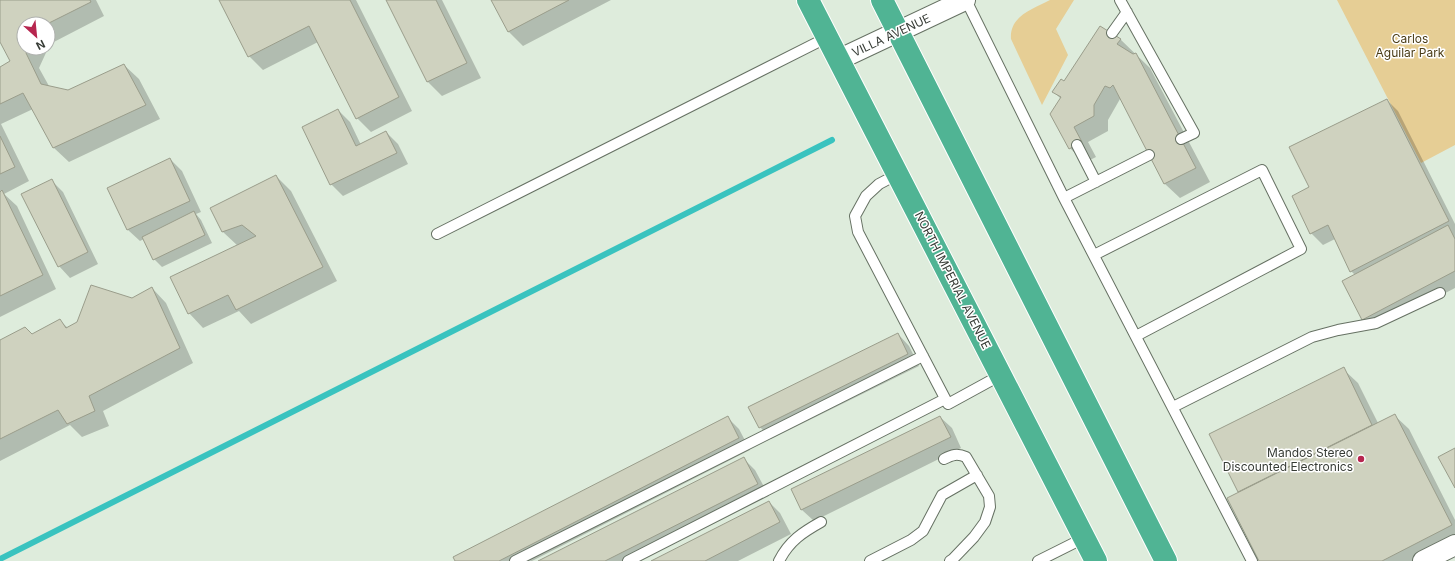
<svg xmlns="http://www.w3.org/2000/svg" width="1455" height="561" font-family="Inter,sans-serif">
  <rect width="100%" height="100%" fill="#deecdc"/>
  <!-- green -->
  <path fill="#e6ce95" d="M1050,0h24l-18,29 12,26 -26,50 -31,-66c-2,-23 22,-30 39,-39z
    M1337,0h118v145l-34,18z"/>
  <!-- shadow -->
  <path fill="#0003" fill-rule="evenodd" d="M1,0h95l8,16 -54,28 -11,24 10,18 19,5 56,-26 15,14 21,40 -91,43 -15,-14 -21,-39 -32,15 28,57 -25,13 13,12 39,83 -56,28v-249l11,-6 -11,-22v-39zM24,24h24v24h-24z
    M220,0h136l56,111 -41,21 -14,-14 -39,-76 -55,28 -14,-14z
    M387,0h55l39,78 -39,18 -15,-15z
    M492,0h119l-88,46 -15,-15z
    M1120,39l30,29 60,114 -30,16 -15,-14 -43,-84 -2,-1 -12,21v11l-20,11 8,15 -12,6 -14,-15 -9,-49 -7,-7z
    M1387,100l11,11 57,113v64l-81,42 -11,-11 -8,-44 -4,-4 -16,-32 -12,6 -12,-12 -18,-37 18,-8z
    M338,110l12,12 11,23 25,-13 12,12 10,20 -65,32 -12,-12 -28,-57z
    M170,159l12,12 19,41 -5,2 5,6 11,23 -50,24 -8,-8 -10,-20 -4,2 -12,-11 -19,-42z
    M276,176l15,15 46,90 -86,43 -12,-13 -36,17 -14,-15 49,-67 -15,-14 -12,-24z
    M51,180l12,12 35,72 -28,14 -11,-12z
    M152,288l14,15 27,60 -90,48 6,15 -27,11 -12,-12 -70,36v-120l32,-6 27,-15 9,8 65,-29z
    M898,334l11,12 10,20 -148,73 -11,-12z
    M1343,369l15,14 20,40 16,-8 15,14 46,91v25l-31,16h-164l-21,-68 -29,-59z
    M727,417l12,12 11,21 -218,111h-76z
    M940,417l12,11 9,20 -147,73 -12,-11 -10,-20z
    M744,459l11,11 14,26 -130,65h-99z
    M769,502l11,11 11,21 -53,27h-85z"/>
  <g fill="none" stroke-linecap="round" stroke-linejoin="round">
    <!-- stream -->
    <path stroke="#39c3bf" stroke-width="6" d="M0,559l832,-419"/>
  </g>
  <!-- building -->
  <path fill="#cfd2bf" stroke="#9a9d8b" d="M0,0h90l1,2 -44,22h-23v24h4l-2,5 15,31 27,6 56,-26 22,41 -93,43 -30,-55 -23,11v-37l10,-6 -10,-19z
    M219,0h131l49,97 -43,22 -47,-93 -61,31z
    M386,0h50l31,63 -40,19z
    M491,0h78l-61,32z
    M1100,26l21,13 -4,5 16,10 3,-1 60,115 -32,16 -51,-99 -3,3 -5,-2 -11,19v11l-20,11 8,15 -13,7 -19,-35 11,-17 -9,-5 9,-13 3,2z
    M1387,99l62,122 -99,51 -22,-47 -18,9 -18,-38 17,-9 -20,-40z
    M338,109l18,37 30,-15 11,22 -67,32 -28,-58z
    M0,136l15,31 -15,7z
    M170,158l20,43 -63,29 -20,-42z
    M276,175l47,92 -87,43 -8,-15 -40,19 -18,-37 86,-41 -14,-11 -20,7 -12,-24z
    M52,179l36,73 -30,15 -37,-73z
    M2,190l41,85 -43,21v-104z
    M194,211l11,24 -52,25 -11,-23z
    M1448,225l7,14v32l-93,49 -20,-39z
    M91,285l41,13 20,-11 28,61 -91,48 6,15 -28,13 -9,-14 -58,29v-99l25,-13 7,7 28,-15 6,9 11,-6z
    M898,333l10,21 -149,74 -11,-21z
    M1344,367l28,58 -134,67 -29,-58z
    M1395,414l57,111 -70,36h-123l-32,-63z
    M728,416l11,22 -240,123h-44l-2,-4z
    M940,416l11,21 -150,73 -10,-21z
    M1455,448v40l-17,-31z
    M744,457l14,27 -153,77h-67z
    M769,501l11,21 -75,39h-54z"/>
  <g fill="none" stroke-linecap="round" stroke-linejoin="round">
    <defs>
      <path id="service" d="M966,0l98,198 188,363
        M1120,0l74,133 -13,6
        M1112,33l15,-21
        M1077,145l19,37
        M898,174l-19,10 -13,12 -11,20 3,16 90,172 53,-29
        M1064,198l85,-43
        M437,234l391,-197
        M1094,255l168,-85 39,79 -165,87
        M1173,407l139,-70 26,-7 38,-7 64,-30
        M944,459c8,-4 13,-6 22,-2l23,39 1,11 -5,15 -11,15 -21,22 -3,2
        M515,561l408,-205
        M628,561l317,-162
        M779,561c10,-20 24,-29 42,-39
        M870,561l41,-21 12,-9 19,-36 35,-20
        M1038,561l46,-23"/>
      <path id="minor" d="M840,59l125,-59
        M1423,561l32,-16"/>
      <path id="trunk" d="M808,0l288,561
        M882,0l284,561"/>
    </defs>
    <!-- service casing -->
    <use href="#service" stroke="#667163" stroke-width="12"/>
    <!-- minor casing -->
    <use href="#minor" stroke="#667163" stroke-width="22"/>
    <!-- trunk casing -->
    <use href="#trunk" stroke="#fff" stroke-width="24"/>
    <!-- service -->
    <use href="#service" stroke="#fff" stroke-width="10"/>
    <!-- minor -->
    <use href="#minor" stroke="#fff" stroke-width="20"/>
    <!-- trunk -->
    <use href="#trunk" stroke="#50b494" stroke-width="22"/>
  </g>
  <!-- markers -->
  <circle fill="#b7264f" stroke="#fff" stroke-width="1.5" cx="1361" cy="459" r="4"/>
  <g text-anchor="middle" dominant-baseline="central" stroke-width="3" stroke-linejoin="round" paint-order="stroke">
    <!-- street labels -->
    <g font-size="12" fill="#363b35" stroke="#fff">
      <text transform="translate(891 35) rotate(-25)">VILLA AVENUE</text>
      <text transform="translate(953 280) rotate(63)">NORTH IMPERIAL AVENUE</text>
    </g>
    <!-- park labels -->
    <g font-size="12" fill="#4a3c16" stroke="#fff">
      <text x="1410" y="38">Carlos<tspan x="1410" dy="14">Aguilar Park</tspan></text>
    </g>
    <!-- poi labels -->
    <g font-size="12" fill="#363b35" stroke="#fff" text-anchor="end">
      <text x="1353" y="452">Mandos Stereo<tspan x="1353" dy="14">Discounted Electronics</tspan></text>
    </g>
  </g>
  <!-- north arrow -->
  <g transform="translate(36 36) rotate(153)"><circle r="19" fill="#ffffff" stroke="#afb1ae"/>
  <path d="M0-3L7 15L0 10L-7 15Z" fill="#b7264f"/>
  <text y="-6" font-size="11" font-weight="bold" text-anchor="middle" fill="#363b35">N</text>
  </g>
</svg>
